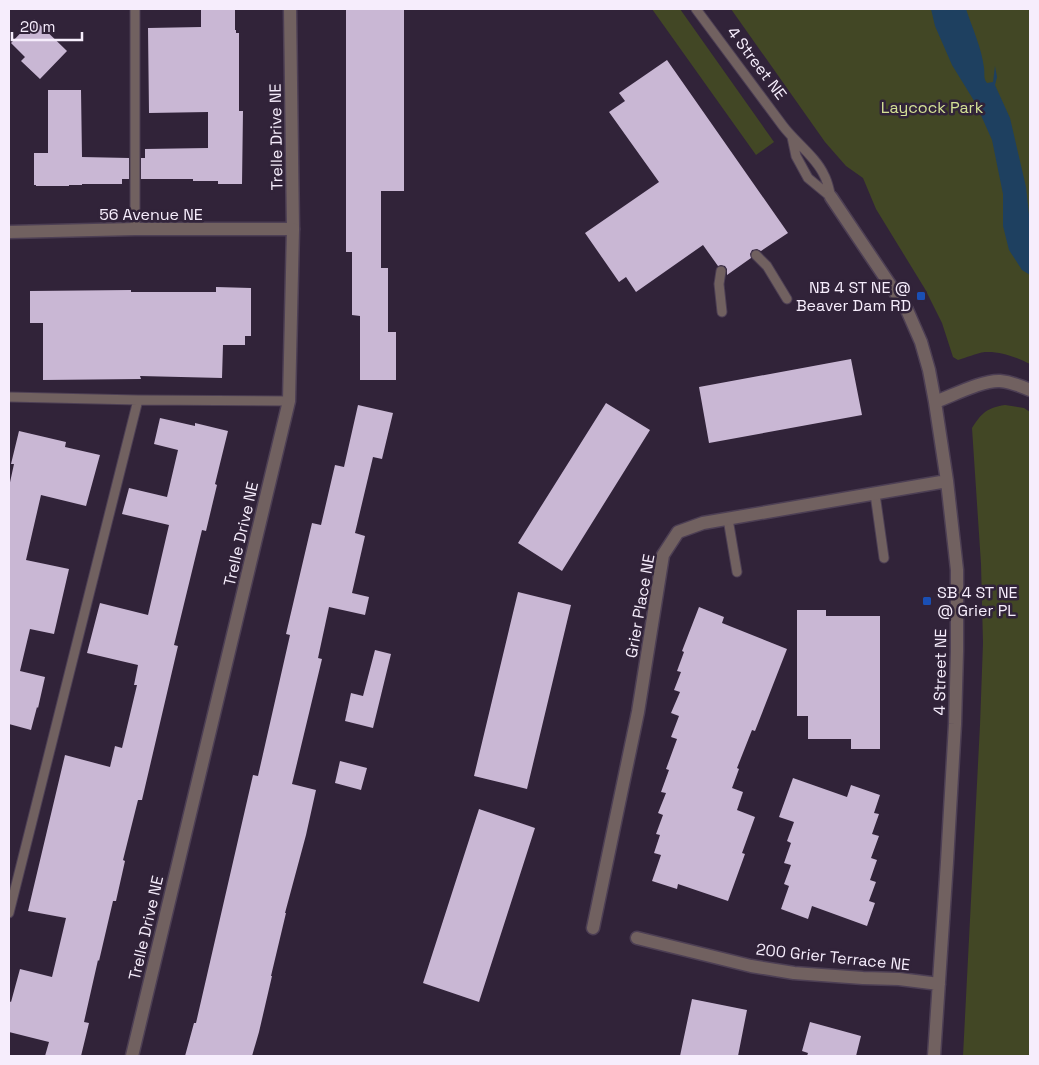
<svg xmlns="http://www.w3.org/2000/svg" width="1039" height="1065" font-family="'Space Grotesk',sans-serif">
  <rect width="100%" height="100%" fill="#312339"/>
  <!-- green -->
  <path fill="#424725" d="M652,9h28l94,133 -18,13z
    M731,9h299v355c-13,-7 -31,-13 -45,-12 -9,1 -19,6 -27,8l-5,-3 -11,-34 -17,-34 -49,-80 -13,-31 -17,-12 -21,-24z
    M1005,405l19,3 6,4v644h-67l17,-331 3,-82 -2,-79 -9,-136c10,-15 14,-20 33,-23z"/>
  <!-- water -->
  <path fill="#1e4060" d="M931,9h35c6,18 16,40 18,59 1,6 -1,10 3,15l6,-1 2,-16 2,11 -2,8 15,33 16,69 4,37v51l-8,-5 -13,-20 -6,-24v-32l-11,-54 -16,-36 -24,-39 -17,-39z"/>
  <!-- building -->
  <path fill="#c9b7d4" d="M201,9h34v21h1v3h3v78h4l-1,73h-24v-3h-25v-2h-52v-21h4v-9l63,-1v-36l-59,1 -1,-85 53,-1z
    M346,9h58v182h-23v77h7v64h8v48h-36v-64l-8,-1v-63h-6z
    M34,19l33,32 -27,28 -19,-18 4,-4 -14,-14z
    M667,60l121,173 -27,18 -4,-2 -5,1 -2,4 1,4 -24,17v-6l-2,-3 -4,-1 -3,1 -15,-21 -67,47 -10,-15 -7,5 -34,-49 74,-51 -50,-70 16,-11 -6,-8z
    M48,90h33l1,67 47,1v21h-7v5h-40v1h-13v1h-33v-1h-2v-32h14z
    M216,287l35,1v48h-6v9h-22l-1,33 -82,-2 1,3 -98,1v-57h-13v-32l101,-1v2h85z
    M851,359l11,56 -153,28 -10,-56z
    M606,403l44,27 -88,141 -44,-28z
    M358,405l35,8 -11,46 -9,-2 -18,76 10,3 -13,57 17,4 -4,18 -36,-8 -11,51 4,1 -30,125 24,6 -10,45 -21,78h1l-15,63h1l-13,56 -7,24h-67l9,-33h2l57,-248 5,1 32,-141 -4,-1 26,-111 9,2 14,-60 9,2z
    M160,418l35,8v-3l33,8 -13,53 2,1 -11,46 -4,-1 -28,115 4,1 -36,154h-4l-15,60 2,1 -9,40h-3l-14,60 -1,-1 -14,62 5,1 -8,33h-36l4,-14 -40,-10v-31l2,1 9,-33 32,8 14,-59 -38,-7 37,-156 45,12 5,-21 7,2 15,-63h-3l4,-20 -51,-12 13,-50 48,12 21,-90 -47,-11 7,-26 38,9 11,-47 -24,-6z
    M19,431l47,11 -1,5 35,8 -14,51 -45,-11 -15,65 43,9 -15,65 -24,-5 -10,42 25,6 -7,31 -1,-1 -6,23 -22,-6v-237l5,-23h-3z
    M518,592l53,13 -44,184 -53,-13z
    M699,607l25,10 -2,6 65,26 -32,82 -3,-1 -15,38 2,1 -7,19 11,4 -6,18 18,7 -13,36 3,1 -17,47 -50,-17 -1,5 -25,-8 9,-26 -7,-2 6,-18 -4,-1 7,-19 -5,-2 8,-20 -5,-1 8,-22 -3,-1 11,-30 -6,-2 8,-21 -8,-3 9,-21 -6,-2 7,-18 -4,-1 7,-19 -2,-1z
    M797,610h29v6h54v133h-29v-10h-43v-23h-11z
    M375,650l16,4 -18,74 -28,-7 6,-28 12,3z
    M340,761l27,7 -6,22 -26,-7z
    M793,778l54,19 4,-12 29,10 -6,18 5,1 -7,20 7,2 -8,22 6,2 -7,20 6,2 -7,19 6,2 -8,23 -55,-20 -4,13 -27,-10 8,-23 -5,-2 7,-19 -7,-2 7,-20 -4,-2 7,-19 -15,-5z
    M479,809l56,19 -56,174 -56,-19z
    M692,999l55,11 -9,46h-58z
    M810,1022l51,14 -5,20h-49l1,-3 -6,-2z"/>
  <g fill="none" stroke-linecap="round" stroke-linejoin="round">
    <defs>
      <path id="service" d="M696,9c29,39 58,78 87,117 12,16 33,31 41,49 4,7 5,15 7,22
        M792,137l4,19 12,22 23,19
        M135,229v-220
        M756,255l11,11 20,33
        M721,271l-2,13 3,28
        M9,397l129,3 151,1
        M875,494l9,64
        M728,519l9,53
        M9,913l129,-513"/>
      <path id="minor" d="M290,9l3,220
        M831,197l76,113 14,32 8,28 6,32 12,79 10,89v81l-2,73 -8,138 -13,194
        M935,402c17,-6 47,-22 65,-21 10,1 21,5 30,9
        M593,928l45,-216 25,-157 15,-23 25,-9 244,-42
        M637,938l114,28 43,7 69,5 36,1 40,5"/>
      <path id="tertiary" d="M9,232l126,-3h158l-4,172 -157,655"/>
    </defs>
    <!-- service casing -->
    <use href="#service" stroke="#4d3f54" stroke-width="11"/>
    <!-- minor casing -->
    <use href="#minor" stroke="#4d3f54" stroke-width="15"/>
    <!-- tertiary casing -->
    <use href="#tertiary" stroke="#4d3f54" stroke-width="15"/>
    <!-- service -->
    <use href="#service" stroke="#716160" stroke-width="9"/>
    <!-- minor -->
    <use href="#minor" stroke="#716160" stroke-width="12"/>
    <!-- tertiary -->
    <use href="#tertiary" stroke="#716160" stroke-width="12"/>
  </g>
  <!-- markers -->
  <g fill="#1a4fb4" stroke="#312339" stroke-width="2">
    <rect x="916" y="291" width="10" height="10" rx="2.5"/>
    <rect x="922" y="596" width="10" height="10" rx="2.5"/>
  </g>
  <g text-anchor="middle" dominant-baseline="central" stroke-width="5" stroke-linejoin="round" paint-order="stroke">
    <!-- street labels -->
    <g font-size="16" fill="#f6edfc" stroke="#312339">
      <text transform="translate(757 63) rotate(53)">4 Street NE</text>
      <text transform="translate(276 137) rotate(-91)">Trelle Drive NE</text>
      <text x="151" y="214">56 Avenue NE</text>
      <text transform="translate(241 534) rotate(-77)">Trelle Drive NE</text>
      <text transform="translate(640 606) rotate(-80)">Grier Place NE</text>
      <text transform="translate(940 672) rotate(-89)">4 Street NE</text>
      <text transform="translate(146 928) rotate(-77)">Trelle Drive NE</text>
      <text transform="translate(833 957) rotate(6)">200 Grier Terrace NE</text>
    </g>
    <!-- park labels -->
    <g font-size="16" fill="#d4e196" stroke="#312339">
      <text x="932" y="107">Laycock Park</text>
    </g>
    <!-- poi labels -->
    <g font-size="16" fill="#f6edfc" stroke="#312339" text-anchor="end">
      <text x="911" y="287">NB 4 ST NE @<tspan x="911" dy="18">Beaver Dam RD</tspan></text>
      <text x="937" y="592" text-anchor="start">SB 4 ST NE<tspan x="937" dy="18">@ Grier PL</tspan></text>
    </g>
  </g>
  <!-- border -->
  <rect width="1039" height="1065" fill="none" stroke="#f6edfc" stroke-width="20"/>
  <!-- scale -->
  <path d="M12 32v8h70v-8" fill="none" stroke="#f6edfc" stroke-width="2.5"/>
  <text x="20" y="32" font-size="15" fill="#f6edfc" stroke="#312339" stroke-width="4" paint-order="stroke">20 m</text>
</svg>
